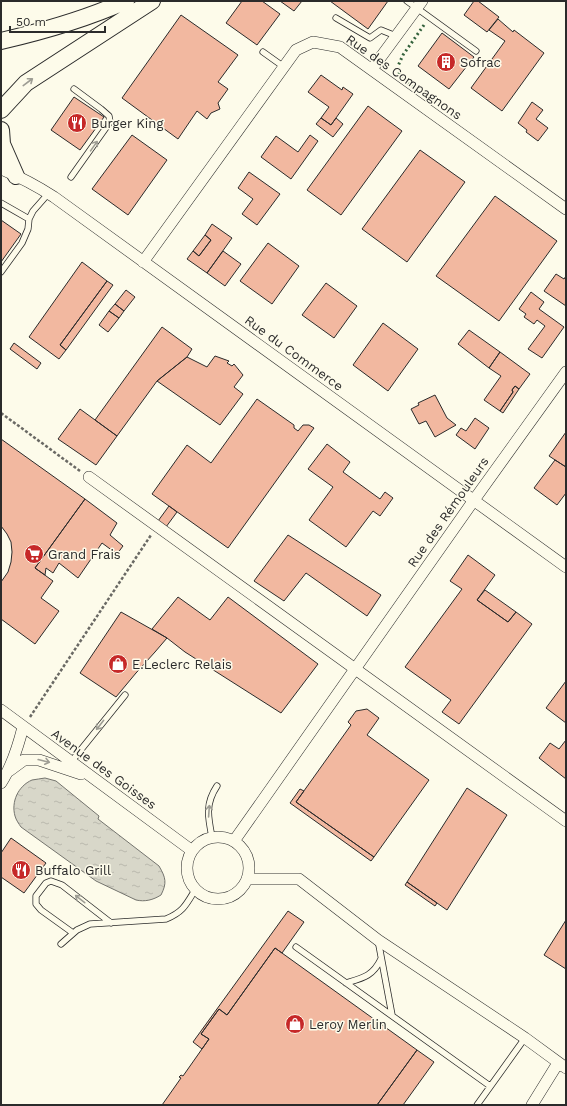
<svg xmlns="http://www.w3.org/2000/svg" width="567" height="1106" font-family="'Work Sans',sans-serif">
  <defs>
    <pattern id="water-ripples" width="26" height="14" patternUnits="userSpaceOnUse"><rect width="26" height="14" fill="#d8d7c9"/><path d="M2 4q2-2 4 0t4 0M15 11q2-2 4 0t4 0" fill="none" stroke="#bab9ad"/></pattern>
  </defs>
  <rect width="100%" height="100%" fill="#fdfbea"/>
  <!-- water -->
  <path fill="url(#water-ripples)" stroke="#74746e" d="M45,778l11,3 43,35 -1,3 61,47c7,12 8,17 2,29 -8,5 -16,7 -25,5l-40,-19 -75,-54c-2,-3 -5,-7 -6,-11 -4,-14 3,-30 17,-36 4,-1 9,-1 13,-2z"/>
  <!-- building -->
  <path fill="#f2b8a0" stroke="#2b2b2b" d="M242,1h20l18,13 -23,31 -31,-22z
    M280,1h22l-8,10z
    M330,1h58l-20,28z
    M474,1h4l21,16 -12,15 -23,-17z
    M181,15l57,40 -20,27 10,7 -10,14 2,6 -9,4 -4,6 -10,-8 -19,28 -56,-41z
    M498,19l15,13 1,-2 30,23 -42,58 -31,-23 34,-47 -16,-11z
    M442,33l32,24 -25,32 -31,-23z
    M321,75l21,15 1,-3 10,7 -22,31 -10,-7 8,-11 -21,-15z
    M74,97l30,20 -24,33 -29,-20z
    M532,102l11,8 -7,9 12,9 -10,13 -12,-9 1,-2 -9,-7z
    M368,106l34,25 -61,84 -34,-25z
    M321,118l10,7 5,-7 7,6 -10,13 -17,-13z
    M132,135l35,25 -39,55 -36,-26z
    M310,135l8,6 -27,38 -30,-22 15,-21 22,16z
    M420,150l45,32 -58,80 -45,-33z
    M249,172l31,22 -23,31 -15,-11 11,-15 -15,-11z
    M495,196l62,45 -58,80 -63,-45z
    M1,220l20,14 -20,28z
    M212,224l20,14 -25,35 -20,-14 6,-8 6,5 12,-16 -6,-5z
    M205,235l6,5 -12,16 -6,-5z
    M268,243l31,23 -27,38 -32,-23z
    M223,251l18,13 -16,22 -18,-13z
    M82,262l25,19 -47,64 6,5 -7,9 -30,-22z
    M556,274l8,5 2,-3v30l-22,-15z
    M107,281l6,4 -47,65 -6,-5z
    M326,283l31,23 -23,32 -32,-23z
    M126,290l9,7 -11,14 -9,-7z
    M531,292l13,10 -5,7 25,18 -22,31 -14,-9 17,-23 -8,-6 -3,4 -10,-7 2,-3 -7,-5z
    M115,304l9,7 -5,7 -10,-7z
    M109,311l10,7 -11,14 -9,-7z
    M383,323l35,26 -30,42 -35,-26z
    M162,327l30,22 -5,8 -30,24 -40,55 -22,-16z
    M469,330l31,22 -11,16 -31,-24z
    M14,343l27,20 -4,6 -27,-20z
    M500,352l30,22 -11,15 -4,-3 -3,4 1,2 -13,19 -16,-11 17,-24 -12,-8z
    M215,356l14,5 -2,2 5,3 2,-2 9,11 -9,12 9,7 -23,31 -63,-44 30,-24 20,10z
    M515,386l4,3 -16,24 -3,-2 13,-19 -1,-2z
    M435,395l12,23 9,7 -21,12 -9,-16 -7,3 -8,-15 8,-4 -1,-2z
    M257,399l37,26v3l4,3 5,-6h6l5,3 -86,120 -76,-54 35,-49 24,18z
    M80,409l37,27 -21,29 -38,-26z
    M475,418l14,10 -14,21 -19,-14 5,-7 5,3z
    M566,432v35l-17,-11z
    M1,439l84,60 -50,69 18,13 -12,17 18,13 -24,33 -34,-25v-37l7,-10 3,-10 1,-10 -1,-10 -4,-8 -6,-8z
    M327,444l23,18 -7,10 37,27 5,-7 8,6 -13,18 -7,-5 -27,36 -37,-27 24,-33 -25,-18z
    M555,460l11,7v26l-9,12 -23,-17z
    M85,499l32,24 -7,12 13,11 -6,8 -15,-11 -24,35 -19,-15 -6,10 -7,-5 -1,7 -10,-7z
    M169,506l8,6 -11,15 -8,-6z
    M288,535l93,60 -14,21 -61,-43 -22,28 -30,-20z
    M468,555l27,20 -18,25 31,22 8,-10 16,12 -73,100 -17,-12 9,-12 -46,-33 57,-78 -12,-8z
    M485,590l31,22 -8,10 -31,-22z
    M178,597l32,23 18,-23 90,67 -37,49 -96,-61 -18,-14 -15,-9z
    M121,612l46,26 -12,14 -19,21 -20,24 -36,-24z
    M566,681v42l-20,-15z
    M367,709l12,9 -12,17 62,45 -55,77 -78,-55 55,-77 -3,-3 8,-11z
    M566,740v39l-27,-21 11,-15 9,6z
    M467,788l40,27 -60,95 -40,-28z
    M300,789l4,2 -8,11 78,55 -3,4 -81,-58z
    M11,838l35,25 -22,30 -23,-16v-24z
    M407,882l30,21 -2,3 -30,-21z
    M288,911l16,11 -22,31 -7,-5 -48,67 -8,-6 -18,25 8,5 -7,10 -9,-7z
    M566,920v49l-22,-14z
    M275,948l142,102 -40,55h-215l19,-27 -2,-1 2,-2 2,1 26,-37 -8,-5 18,-25 8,6z
    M417,1050l17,12 -31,43h-26z"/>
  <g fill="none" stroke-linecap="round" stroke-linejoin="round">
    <defs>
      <path id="service" d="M407,1l69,50
        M336,18l34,20 11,-8 15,6
        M263,52l21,15
        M71,177l39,-55 -1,-6 -8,-7 -27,-20
        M1,203l28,16
        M1,272l21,-29 6,-14 1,-10 4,-8 15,-17
        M71,762l54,-67
        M212,837c-4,-20 -7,-33 5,-51
        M73,933l-32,-23 -5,-6v-8l10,-13 5,-2 11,4 49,38
        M378,940l14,75
        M61,944l16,-14 13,-6 76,-5c17,-7 20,-14 29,-29
        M296,947l194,139
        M346,983c17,-5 27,-7 35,-24
        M477,1105l48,-67"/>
      <path id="minor" d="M372,69l50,-68
        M1,169c19,8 36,17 53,28l512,370
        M143,262l153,-212 17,-8 27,5 226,162
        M89,477l477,344
        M1,710l190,140
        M9,771l15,-11h15l42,14
        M1,783c11,-17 17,-36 22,-56
        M187 868a31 31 0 1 1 62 0a31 31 0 1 1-62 0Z
        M234,841l240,-341 92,-128
        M247,879h52l79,61 147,98 41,30
        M532,1105l26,-42"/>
      <path id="secondary" d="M1,41c43,-10 85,-22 125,-40
        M1,110l25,-27 126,-82
        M1,130l1,14 14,32"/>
    </defs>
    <!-- service casing -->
    <use href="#service" stroke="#2b2b2b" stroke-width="7"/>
    <!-- minor casing -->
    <use href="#minor" stroke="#2b2b2b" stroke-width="12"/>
    <!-- secondary casing -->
    <use href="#secondary" stroke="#2b2b2b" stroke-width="18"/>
    <!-- path -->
    <path stroke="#6a6964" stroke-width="2.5" stroke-dasharray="3 2" stroke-linecap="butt" d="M1,413l79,58
      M30,717l121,-182"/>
    <!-- service -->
    <use href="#service" stroke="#fdfbea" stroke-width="5.5"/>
    <!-- minor -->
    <use href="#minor" stroke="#fdfbea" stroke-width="11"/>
    <!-- secondary -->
    <use href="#secondary" stroke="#fdfbea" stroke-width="16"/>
    <!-- hedge -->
    <path stroke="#34623c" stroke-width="3" stroke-dasharray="2 3" stroke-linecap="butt" d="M424,25l-21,30 -5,11 2,11 26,19"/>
  </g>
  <!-- one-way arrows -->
  <defs><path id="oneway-shaft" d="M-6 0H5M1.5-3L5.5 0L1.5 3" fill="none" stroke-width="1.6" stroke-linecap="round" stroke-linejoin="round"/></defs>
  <g stroke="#9e9d94">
    <use href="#oneway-shaft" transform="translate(28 82) rotate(-37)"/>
    <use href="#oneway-shaft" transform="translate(94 146) rotate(-55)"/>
    <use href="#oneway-shaft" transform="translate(100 725) rotate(128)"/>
    <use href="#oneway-shaft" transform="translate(44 761) rotate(14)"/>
    <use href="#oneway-shaft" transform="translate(209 811) rotate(-86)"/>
    <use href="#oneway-shaft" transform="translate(80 899) rotate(-142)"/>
  </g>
  <!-- icons -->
  <defs>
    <symbol id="building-disc" viewBox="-11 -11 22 22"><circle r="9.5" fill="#c62828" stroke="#fdfbea"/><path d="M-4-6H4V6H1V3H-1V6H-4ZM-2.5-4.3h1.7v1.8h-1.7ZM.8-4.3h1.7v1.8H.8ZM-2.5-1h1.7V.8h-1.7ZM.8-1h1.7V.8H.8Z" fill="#fff"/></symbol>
    <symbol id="restaurant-disc" viewBox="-11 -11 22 22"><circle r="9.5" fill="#c62828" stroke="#fdfbea"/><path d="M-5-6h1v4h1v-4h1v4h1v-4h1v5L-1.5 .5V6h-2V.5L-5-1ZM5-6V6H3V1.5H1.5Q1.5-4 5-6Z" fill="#fff"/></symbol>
    <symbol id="supermarket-disc" viewBox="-11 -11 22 22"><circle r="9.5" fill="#c62828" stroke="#fdfbea"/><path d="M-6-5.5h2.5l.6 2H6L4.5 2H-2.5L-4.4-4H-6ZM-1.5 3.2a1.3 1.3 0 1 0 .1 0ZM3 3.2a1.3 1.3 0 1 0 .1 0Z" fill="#fff"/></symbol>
    <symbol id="shop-disc" viewBox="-11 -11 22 22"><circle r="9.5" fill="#c62828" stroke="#fdfbea"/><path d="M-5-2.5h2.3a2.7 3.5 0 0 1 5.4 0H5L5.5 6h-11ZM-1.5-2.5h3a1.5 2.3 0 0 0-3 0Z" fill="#fff"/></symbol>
  </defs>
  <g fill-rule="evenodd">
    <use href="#building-disc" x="435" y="51" width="22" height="22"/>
    <use href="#restaurant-disc" x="66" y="112" width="22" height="22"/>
    <use href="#supermarket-disc" x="23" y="543" width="22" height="22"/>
    <use href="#shop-disc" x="107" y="653" width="22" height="22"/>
    <use href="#restaurant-disc" x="10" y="859" width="22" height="22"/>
    <use href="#shop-disc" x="284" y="1013" width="22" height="22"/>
  </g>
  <g text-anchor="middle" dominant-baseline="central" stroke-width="3" stroke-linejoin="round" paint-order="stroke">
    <!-- poi labels -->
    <g font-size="13" fill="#2b2b2b" stroke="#fdfbea" text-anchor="start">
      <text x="460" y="62">Sofrac</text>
      <text x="91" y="123">Burger King</text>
      <text x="48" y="554">Grand Frais</text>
      <text x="132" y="664">E.Leclerc Relais</text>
      <text x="35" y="870">Buffalo Grill</text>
      <text x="309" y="1024">Leroy Merlin</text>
    </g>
    <!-- street labels -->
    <g font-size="13" fill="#2b2b2b" stroke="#fdfbea">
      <text transform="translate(404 77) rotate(35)">Rue des Compagnons</text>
      <text transform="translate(294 353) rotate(36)">Rue du Commerce</text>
      <text transform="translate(448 512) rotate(-55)">Rue des Rémouleurs</text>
      <text transform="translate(104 769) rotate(36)">Avenue des Goisses</text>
    </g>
  </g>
  <!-- border -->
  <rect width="567" height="1106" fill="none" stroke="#2b2b2b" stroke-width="4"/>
  <!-- scale -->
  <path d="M10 26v6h95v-6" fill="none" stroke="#2b2b2b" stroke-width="2"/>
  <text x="16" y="26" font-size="12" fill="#2b2b2b" stroke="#fdfbea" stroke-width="3" paint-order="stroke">50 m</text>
</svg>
